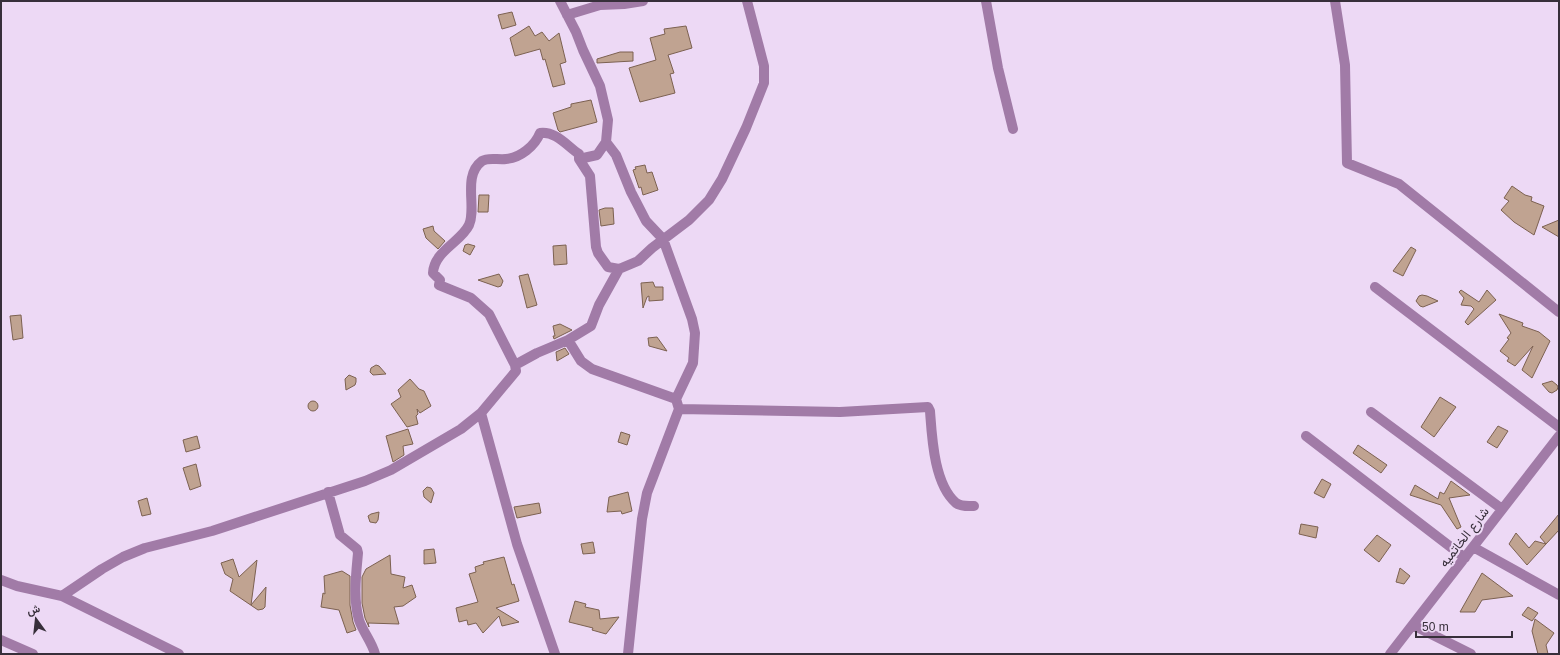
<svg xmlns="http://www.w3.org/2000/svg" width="1560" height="655" font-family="Helvetica,Vazirmatn,sans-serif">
  <rect width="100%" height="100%" fill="#edd9f5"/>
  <!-- building -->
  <path fill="#c0a391" stroke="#7c6151" d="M512,12l4,13 -14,4 -4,-14z
    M529,26l6,10 7,-4 7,9 10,-8 7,29 -6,2 5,20 -12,3 -8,-28 -2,1 -3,-11 -25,7 -5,-18z
    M686,26l6,22 -24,7 6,18 -4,1 5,19 -35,9 -11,-34 27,-8 -6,-22 15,-4 -1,-5z
    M620,52h13v9l-36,2v-4z
    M591,100l6,22 -37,10 -2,-2 -5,-17 18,-6v-3z
    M645,165l2,8 5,-1 6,18 -15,5 -2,-8 -2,1 -6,-18 3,-1 -1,-2z
    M1512,186l13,9 7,2 -1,4 13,5 -10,29 -20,-13 -13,-12 8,-9 -5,-3z
    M479,195h10l-1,17h-10z
    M605,208h8l1,16 -13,2 -2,-16z
    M1559,220v17l-17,-10z
    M433,226l1,5 11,10 -7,8 -12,-11 -3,-9z
    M468,244l7,2 -5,9 -7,-4 2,-6z
    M566,245l1,19 -13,1 -1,-19z
    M1411,247l5,3 -13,26 -10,-5z
    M499,274l4,7 -2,5 -3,1 -20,-7z
    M528,274l9,31 -10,3 -8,-32z
    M653,282l2,5h8v13l-14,1v-5l-2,1 -4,11 -2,-25z
    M1461,290l18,12 8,-12 9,10 -28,25 -3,-3 9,-13 -3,-3 -10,-1 3,-7 -5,-6z
    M1422,295l5,1 11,5 -15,6 -3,-1 -4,-5 3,-5z
    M1499,314l24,9 -1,3 17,6 11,9 -18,37 -10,-8 11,-24 -18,20 -8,-5 2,-3 -9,-7 9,-12 -2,-1 4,-5z
    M21,315l2,23 -10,2 -3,-24z
    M560,324l12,6 -18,9 -1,-3h2l-2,-10z
    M657,337l10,14 -18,-5 -1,-8z
    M565,348l4,6 -12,7 -1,-9z
    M376,365l3,1 7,8 -13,1 -3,-3 1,-4z
    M349,375l7,3v4l-1,3 -9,5 -1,-11z
    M410,379l9,10 5,2 7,15 -11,7 -3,-4 1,5 -2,2 2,8 -11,3 -16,-23 10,-7 -3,-7z
    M1552,381l5,4 1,2 -1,3 -5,3 -3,-1 -7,-8z
    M1440,397l16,10 -22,30 -13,-10z
    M308 406a5 5 0 1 1 10 0a5 5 0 1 1-10 0Z
    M1498,426l10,5 -11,17 -10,-6z
    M408,429l5,15 -10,2 1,9 -11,7 -7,-26z
    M621,432l9,3 -3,10 -9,-3z
    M197,436l3,12 -14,4 -3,-12z
    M1358,445l29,20 -6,8 -28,-20z
    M196,464l5,22 -11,4 -7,-22z
    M1322,479l9,5 -7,14 -10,-5z
    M1451,481l19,14 -21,3 12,29 -4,2 -16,-24 -31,-10 5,-10 23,14 2,-7 4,2z
    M427,487l4,1 3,5 -3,10 -7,-6 -1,-6z
    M628,492l4,19 -10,3 -1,-3 -14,1 2,-15z
    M147,498l4,16 -9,2 -4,-15z
    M539,503l2,10 -24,5 -3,-11z
    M379,512l-1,8 -2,3 -6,-1 -2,-6 3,-2z
    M1559,514v16l-13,14 -6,-7z
    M1301,524l17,3 -2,11 -17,-4z
    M1516,533l13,15 6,-7 11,3 -19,21 -18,-21z
    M1377,535l14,10 -12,17 -15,-12z
    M593,542l2,11 -12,1 -2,-10z
    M434,549l2,14 -12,1v-14z
    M390,555l1,19 14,3 -2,11 9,-3 4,12 -13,9 -9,1 5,17 -31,-1 1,4 -4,-9 -3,-15v-26l4,-8z
    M504,557l8,28 2,-1 5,17 -23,7 23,14 -17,4 -3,-10 -16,17 -7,-10 -8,2 -1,-5 -8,2 -3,-14 22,-6 -9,-28 7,-2 -1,-5 9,-3 -1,-2z
    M233,559l6,18 18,-17 -6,45 15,-18 -1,20 -2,2 -5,1 -28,-19 3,-12 -8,-5 -4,-11z
    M1400,568l10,8 -6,8 -8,-2z
    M342,571l8,5v29l3,17 3,8 -9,3 -8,-23 -18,-3 2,-14 2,1 -1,-18z
    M1482,573l31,23 -31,4 -7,12h-15z
    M575,601l11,3 -1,3 14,3 1,9 19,-2 -13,17 -14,-4 1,-2 -24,-6z
    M1528,607l10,6 -6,8 -10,-6z
    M1535,619l19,14 -8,12 2,9h-10l-6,-23z"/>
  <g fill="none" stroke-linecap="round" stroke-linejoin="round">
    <!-- minor -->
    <path stroke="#a17ba7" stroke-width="10" d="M560,1l16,31 7,18 17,36 8,34 -2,22 10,13 15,37 15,29 17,18 29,80 3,14 -2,30 -17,36 3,10 -32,84 -5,26 -14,135
      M986,1l12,67 15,61
      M1335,1l10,64 2,98 52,21 160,128
      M567,15l33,-10 24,-1 19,-3
      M579,159l11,17 6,71 2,6 10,14 11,2 19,-8 14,-13 37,-28 20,-20 13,-21 24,-51 18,-45v-17l-17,-65
      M1375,287l184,140
      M568,340l13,21 11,8 84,30
      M515,365l22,-12 31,-13 23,-14 8,-21 20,-36
      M679,409l161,3 88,-5 2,4c2,27 4,73 26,92 5,4 12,3 18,3
      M1371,412l131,97
      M481,413l36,131 38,110
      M1306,436l159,122
      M328,492l12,43 17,14 1,4c-2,22 -5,46 1,67 4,12 13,22 16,34
      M1473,547l86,48
      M1,580l16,6 45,10 117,58
      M62,596l40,-27 21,-12 22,-9 67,-17 153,-50 26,-11 70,-41 20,-16 35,-42 -1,-6 -26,-51 -18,-16 -32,-13 1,-5 -7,-7c1,-22 28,-31 36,-48 8,-18 -7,-49 13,-64 6,-4 16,-1 24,-2 14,-1 29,-13 34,-26 16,-2 27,13 39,21v5l18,-4 9,-13
      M1413,625l58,29
      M1,640l32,14
      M1390,654l169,-218"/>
  </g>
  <g text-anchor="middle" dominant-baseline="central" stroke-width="4" stroke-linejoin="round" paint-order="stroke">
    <!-- street labels -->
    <g font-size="13" fill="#372f3a" stroke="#edd9f5">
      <text transform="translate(1464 537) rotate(-52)">شارع الخاتميه</text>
    </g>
  </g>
  <!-- border -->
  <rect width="1560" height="655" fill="none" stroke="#372f3a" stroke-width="4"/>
  <!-- north arrow -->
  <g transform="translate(36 619) rotate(345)" stroke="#edd9f5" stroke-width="3" paint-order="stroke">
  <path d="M0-3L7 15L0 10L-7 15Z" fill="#372f3a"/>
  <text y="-6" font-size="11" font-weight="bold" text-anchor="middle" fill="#372f3a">ش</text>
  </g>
  <!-- scale -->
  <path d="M1416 631v6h96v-6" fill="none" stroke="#372f3a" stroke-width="2"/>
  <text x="1422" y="631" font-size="12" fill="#372f3a" stroke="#edd9f5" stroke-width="3" paint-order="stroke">50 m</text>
</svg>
